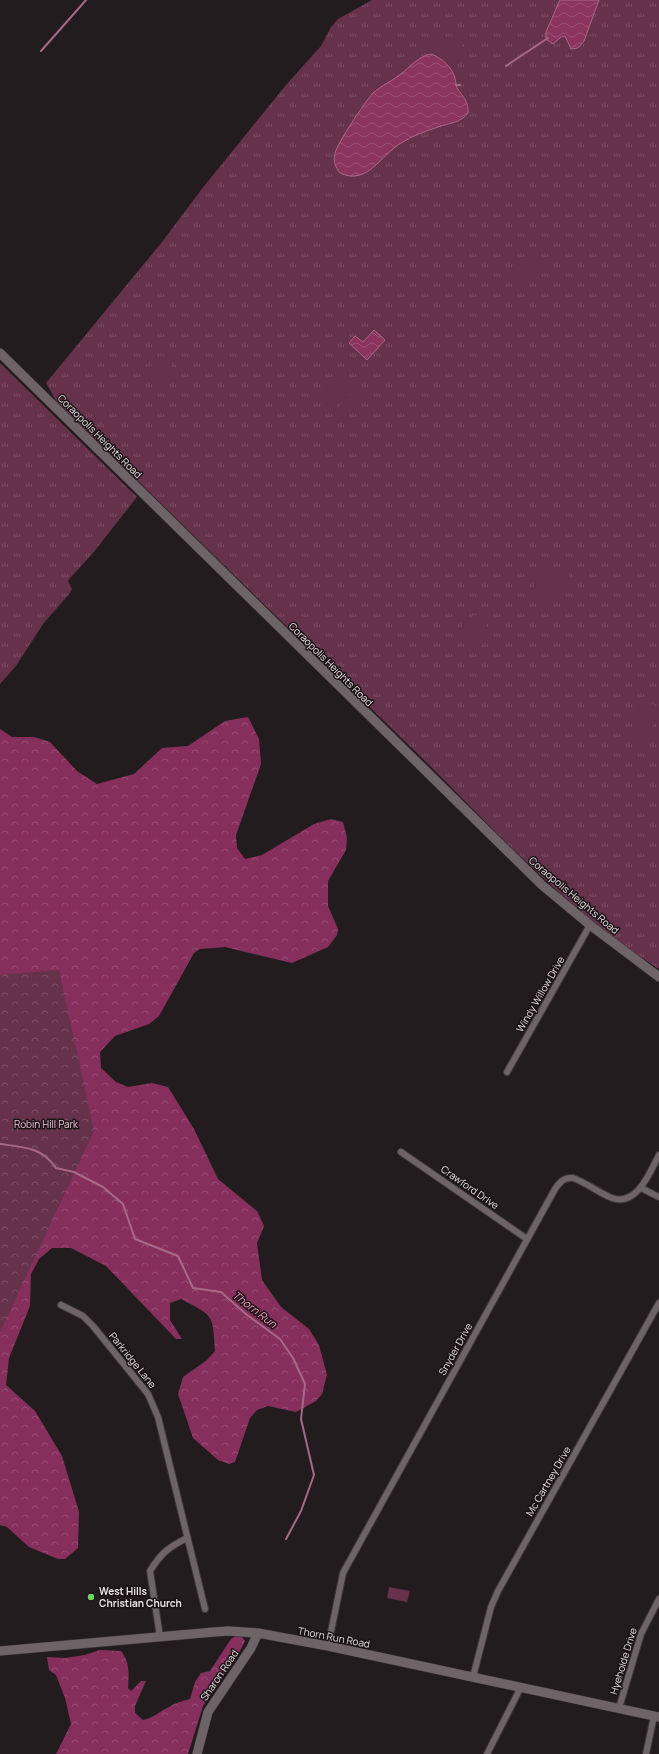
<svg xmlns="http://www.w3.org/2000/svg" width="659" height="1754" font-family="Manrope,sans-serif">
  <defs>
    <pattern id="grass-tufts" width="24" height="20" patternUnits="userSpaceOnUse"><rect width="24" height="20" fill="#66314a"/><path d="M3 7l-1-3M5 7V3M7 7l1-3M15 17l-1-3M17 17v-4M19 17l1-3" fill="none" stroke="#7c4f64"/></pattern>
    <pattern id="forest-crowns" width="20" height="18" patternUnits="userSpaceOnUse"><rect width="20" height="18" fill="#862f5c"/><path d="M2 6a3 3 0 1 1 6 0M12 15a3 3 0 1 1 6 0" fill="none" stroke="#974d73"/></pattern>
    <pattern id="park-crowns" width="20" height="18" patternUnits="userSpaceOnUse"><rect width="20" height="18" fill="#66314a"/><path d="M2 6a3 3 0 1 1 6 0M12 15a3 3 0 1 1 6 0" fill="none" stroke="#7c4f64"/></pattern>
    <pattern id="water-waves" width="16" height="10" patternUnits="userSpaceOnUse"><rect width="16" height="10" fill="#8b3460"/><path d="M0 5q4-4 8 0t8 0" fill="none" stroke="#9c5177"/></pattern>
  </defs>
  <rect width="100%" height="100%" fill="#231c1f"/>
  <!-- grass -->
  <path fill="url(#grass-tufts)" d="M372,0h287v969c-93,-59 -165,-140 -242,-216 -121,-117 -241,-235 -361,-352l-10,-18 116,-141 39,-52 85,-105 35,-39 10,-19 7,-8z
    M0,363l137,134 -44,56 -22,24 -3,4 4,8 -2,4 -27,31 -27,42 -16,18z"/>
  <!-- forest -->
  <path fill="url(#forest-crowns)" d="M248,717l11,22 2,25 -25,71 1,13 8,11 17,-4 52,-31 17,-5 12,3 4,16 -1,12 -18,31v25l10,23 -1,6 -9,12 -36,16 -67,-16 -25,2 -6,4 -35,63 -10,8 -34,12 -15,16 1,16 15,14 12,5 24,-4 16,4 26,42 24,50 39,32 7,15 -7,17 5,37 19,27 28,22 10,16 8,30 -5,19 -6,7 -20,11 -28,-6 -11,4 -7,8 -15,44 -6,2 -11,-4 -25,-22 -15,-44 5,-17 24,-17 8,-9c-2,-38 -2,-35 -34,-52l-11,4v17l12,19h-6l-70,-73 -35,-18h-19l-13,11 -8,15 -1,32 -21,52 -3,27 29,26 27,45 17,56 -1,36 -13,11h-7l-29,-12 -22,-20 -7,-2v-796l12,8h22l16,5 27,29 20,13 37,-10 28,-26 26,-2 37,-25z
    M236,1636l6,1 3,4 -7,14 -35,51 -15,48h-132l15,-30 -6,-26 -9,-23 -7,-5 -2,-13 18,1 20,-3 15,-5 21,1c9,12 8,23 7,37l3,3 10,-10h5l-11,25v7l8,7c9,-1 17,-9 26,-13 6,-4 14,-6 21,-8l5,-17 6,-9 9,-2 21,-32z"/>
  <!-- park -->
  <path fill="url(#park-crowns)" d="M59,970l35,161 -94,201v-357z"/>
  <!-- pitch -->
  <path fill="#66314a" d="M458,32c6,7 4,25 -2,31h-7l-21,-14v-4l2,-2 19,-5z
    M528,256l7,2c1,3 3,6 4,9 0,13 -17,28 -28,16 -3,-13 7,-21 17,-27z
    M160,356l9,1c7,9 -1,23 -9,30 -18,-1 -11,-26 0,-31z
    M338,378l9,8 -18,19 -9,-8z
    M353,392l9,8 -18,19 -9,-8z
    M553,571l15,1 2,5c-7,15 -14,21 -31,20l-5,-5c-1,-13 7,-19 19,-21z
    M474,615l9,2 5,15 -1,8 -6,5 -13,3 -3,-2 -3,-6v-15l5,-5z
    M647,704l8,1 3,6v4l-14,26 -6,2c-10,-11 -4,-33 9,-39z
    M389,1587l21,4 -3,11 -20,-4z"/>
  <!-- water -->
  <path fill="url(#water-waves)" stroke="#a86988" d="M560,0h39l-15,41 -6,7 -7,1 -6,-13 -4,1 -8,7 -7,-5v-7z
    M431,54c11,4 21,13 24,24 1,4 1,7 2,10 6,9 12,14 11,25 -7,10 -19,10 -30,14 -12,4 -26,9 -37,16 -20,12 -34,43 -61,30 -5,-6 -7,-12 -5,-20 3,-11 30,-51 38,-60 9,-8 19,-12 28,-19 9,-7 18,-18 30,-20z
    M374,330l11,10 -18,20 -18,-17 6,-7 8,6z"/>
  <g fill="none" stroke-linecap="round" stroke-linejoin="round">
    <!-- stream -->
    <path stroke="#a86988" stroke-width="2" d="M41,51l45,-51
      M506,66l42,-28
      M456,85h4
      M0,1144c23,3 42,3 56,24l18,4 29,15 20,17 12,35 43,17 15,32 28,4 26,23 33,24 13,19 12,26 -4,35 13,56 -13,36 -15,28"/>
    <defs>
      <path id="street" d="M507,1072l83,-147
        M401,1152l126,87
        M641,1188l18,9
        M61,1305l22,11 10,10 55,68 10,23 47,192
        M160,1637l-10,-66c11,-18 19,-24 37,-33
        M328,1646l15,-73 212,-384c5,-7 9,-12 18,-11 14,5 26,15 39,20 25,9 38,-26 47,-43
        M473,1677l18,-70 7,-16 161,-288
        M619,1708l22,-74 18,-35
        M487,1754l34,-67
        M646,1754l8,-38"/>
      <path id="secondary" d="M0,353l542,532 48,40 69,52
        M0,1651l214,-19 14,-1 30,2 70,13 331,71
        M197,1754l11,-42 43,-64 7,-15"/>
    </defs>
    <!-- street casing -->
    <use href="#street" stroke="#3d373a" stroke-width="8"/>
    <!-- secondary casing -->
    <use href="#secondary" stroke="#3d373a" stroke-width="10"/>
    <!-- street -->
    <use href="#street" stroke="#6e6468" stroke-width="6"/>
    <!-- secondary -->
    <use href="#secondary" stroke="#6e6468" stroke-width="9"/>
  </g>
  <!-- markers -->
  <circle fill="#6dd362" stroke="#1a1316" stroke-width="1.5" cx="91" cy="1597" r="4"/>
  <g text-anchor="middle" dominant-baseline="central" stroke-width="3" stroke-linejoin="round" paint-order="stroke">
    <!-- street labels -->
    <g font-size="10" fill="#eae4e6" stroke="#1a1316">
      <text transform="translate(100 436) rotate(45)">Coraopolis Heights Road</text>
      <text transform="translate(331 664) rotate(45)">Coraopolis Heights Road</text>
      <text transform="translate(574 895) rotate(40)">Coraopolis Heights Road</text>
      <text transform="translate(540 994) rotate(-60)">Windy Willow Drive</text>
      <text transform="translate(470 1187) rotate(35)">Crawford Drive</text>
      <text transform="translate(455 1349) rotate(-61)">Snyder Drive</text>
      <text transform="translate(133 1360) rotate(51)">Parkridge Lane</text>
      <text transform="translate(548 1481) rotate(-60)">Mc Cartney Drive</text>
      <text transform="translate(334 1637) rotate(11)">Thorn Run Road</text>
      <text transform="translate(623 1661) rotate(-73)">Hyeholde Drive</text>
      <text transform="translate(219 1675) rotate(-56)">Sharon Road</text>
    </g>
    <!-- park labels -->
    <g font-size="10" fill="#f6c3d8" stroke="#1a1316">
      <text x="46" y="1124">Robin Hill Park</text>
    </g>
    <!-- poi labels -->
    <g font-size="10" font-weight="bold" fill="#eae4e6" stroke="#1a1316" text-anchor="start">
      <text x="99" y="1591">West Hills<tspan x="99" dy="12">Christian Church</tspan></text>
    </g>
    <!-- water labels -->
    <g font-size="11" font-style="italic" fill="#ff9dc9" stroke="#1a1316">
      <text transform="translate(255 1309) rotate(38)">Thorn Run</text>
    </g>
  </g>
</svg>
